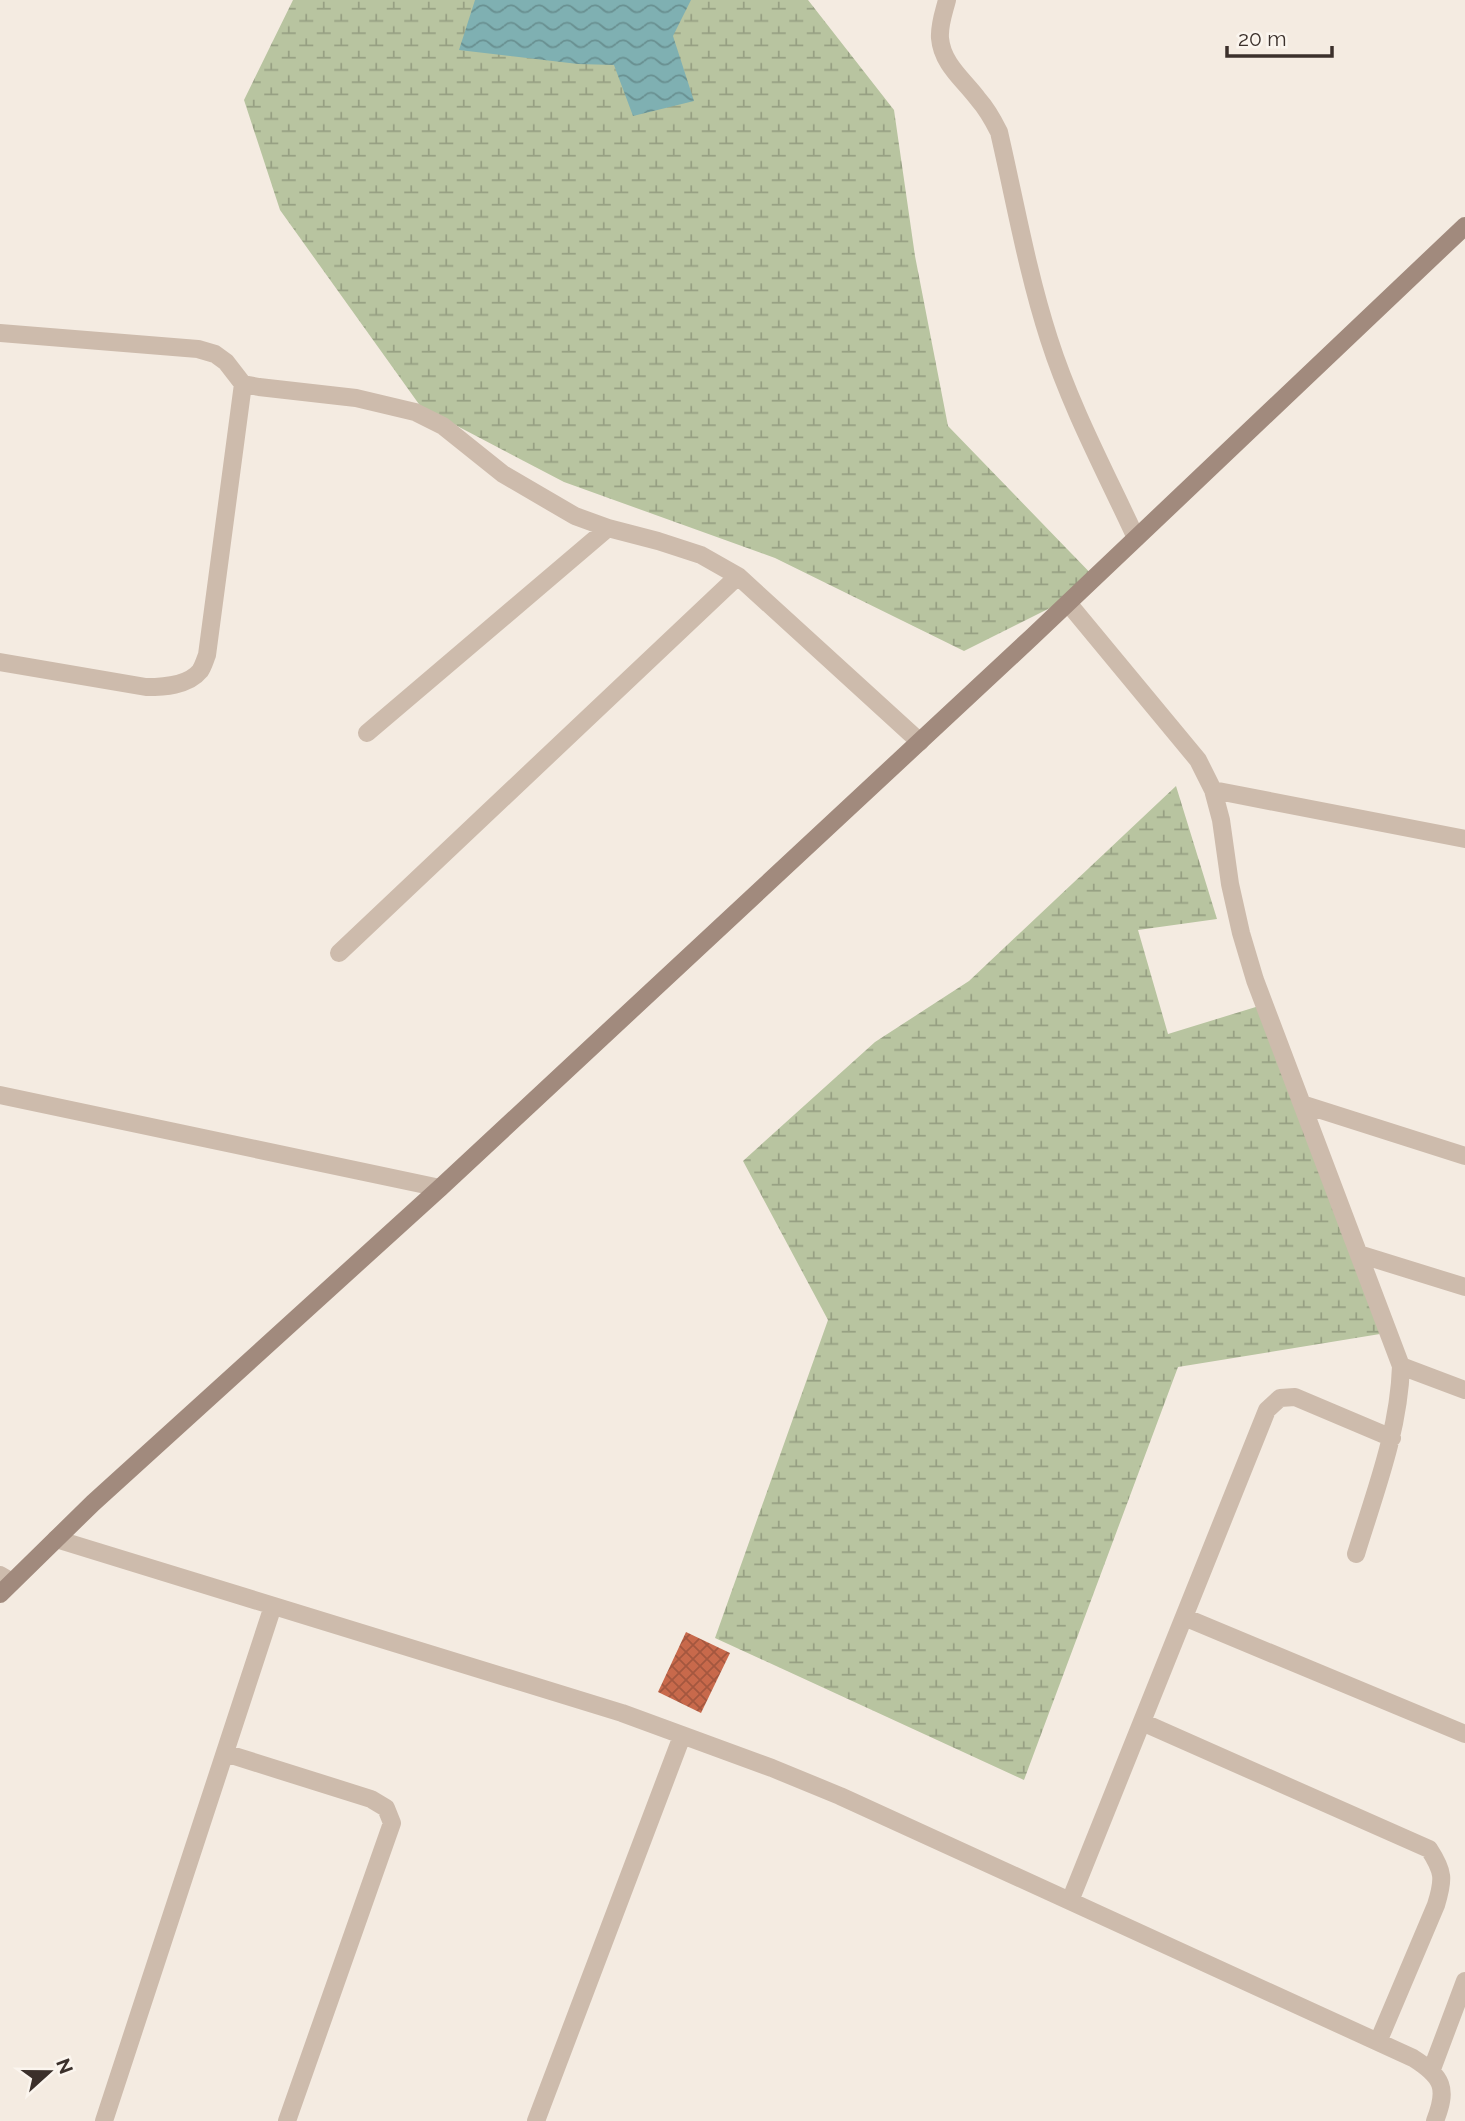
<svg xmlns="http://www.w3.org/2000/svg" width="1465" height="2121" font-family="Raleway,sans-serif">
  <defs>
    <pattern id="wetland-marsh" width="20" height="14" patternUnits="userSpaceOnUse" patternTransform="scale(1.75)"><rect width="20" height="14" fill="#b8c4a0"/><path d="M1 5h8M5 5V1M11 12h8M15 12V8" fill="none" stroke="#97a083"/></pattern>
    <pattern id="water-waves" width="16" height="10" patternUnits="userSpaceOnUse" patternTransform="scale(1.75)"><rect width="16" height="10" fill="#7fb0b2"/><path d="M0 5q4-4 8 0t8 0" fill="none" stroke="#699091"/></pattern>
    <pattern id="building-cross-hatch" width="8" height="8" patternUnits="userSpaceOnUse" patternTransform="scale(1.75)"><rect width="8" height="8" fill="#c8694b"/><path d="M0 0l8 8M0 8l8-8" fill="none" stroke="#a4573f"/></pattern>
  </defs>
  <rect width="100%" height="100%" fill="#f4ebe1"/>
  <!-- wetland -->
  <path fill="url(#wetland-marsh)" d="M293,0h515l86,110 21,146 33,170 152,157 -136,68 -189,-93 -211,-76 -143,-75 -141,-197 -36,-110z
    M1176,786l41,133 -79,11 30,104 91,-28 121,328 -202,33 -154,413 -309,-142 113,-318 -85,-159 132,-119 94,-61z"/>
  <!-- water -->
  <path fill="url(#water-waves)" d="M475,0h216l-18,36 21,65 -61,15 -19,-51 -36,-1 -119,-14z"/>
  <!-- building -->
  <path fill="url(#building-cross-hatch)" d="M686,1632l44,21 -29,60 -43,-21z"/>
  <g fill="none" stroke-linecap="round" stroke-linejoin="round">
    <!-- street -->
    <path stroke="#cdbbac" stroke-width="18" d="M947,0c-3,12 -8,25 -7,38 2,26 24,42 38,61 9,10 15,21 21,33 16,69 28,139 50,207 22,69 57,134 87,199
      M0,333l198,16 17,5 11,8 17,22 16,3 97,11 59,14 28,14 60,48 72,42 33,12 50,13 43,14 37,21 182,166
      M1068,603l130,157 15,30 8,30 9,64 11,49 14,47 146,386c-2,65 -26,126 -45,188
      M0,662l146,25c17,0 42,-1 54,-16 3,-4 5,-11 7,-16l36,-271
      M367,733l241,-205
      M1213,790l252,49
      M339,953l399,-377
      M0,1095l440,93
      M1302,1104l163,52
      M1359,1254l106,33
      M1401,1366l64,24
      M56,1539l566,174 150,55 68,28 573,262c30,19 35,30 22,63
      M0,1575l12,7
      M1184,1617l281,117
      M1142,1722l287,127c15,23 15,30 7,56l-58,137
      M225,1753l146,46 15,9 6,15 -105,298
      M1070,1901l197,-491 13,-12 15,-1 97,41
      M1432,2069l33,-88
      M104,2121l169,-515
      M536,2121l146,-385"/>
    <!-- secondary -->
    <path stroke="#a18a7d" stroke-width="18" d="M0,1594l93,-91 347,-315 592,-551 433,-411"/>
  </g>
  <!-- north arrow -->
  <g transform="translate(49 2072) rotate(69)" stroke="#fbf5ee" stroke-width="5" paint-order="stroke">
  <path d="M0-5L12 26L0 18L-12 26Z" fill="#3b302b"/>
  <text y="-10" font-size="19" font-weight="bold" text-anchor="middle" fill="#3b302b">N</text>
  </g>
  <!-- scale -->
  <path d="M1227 46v10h105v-10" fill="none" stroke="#3b302b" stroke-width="3.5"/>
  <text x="1238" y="46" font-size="21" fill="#3b302b" stroke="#fbf5ee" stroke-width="5" paint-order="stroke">20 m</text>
</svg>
